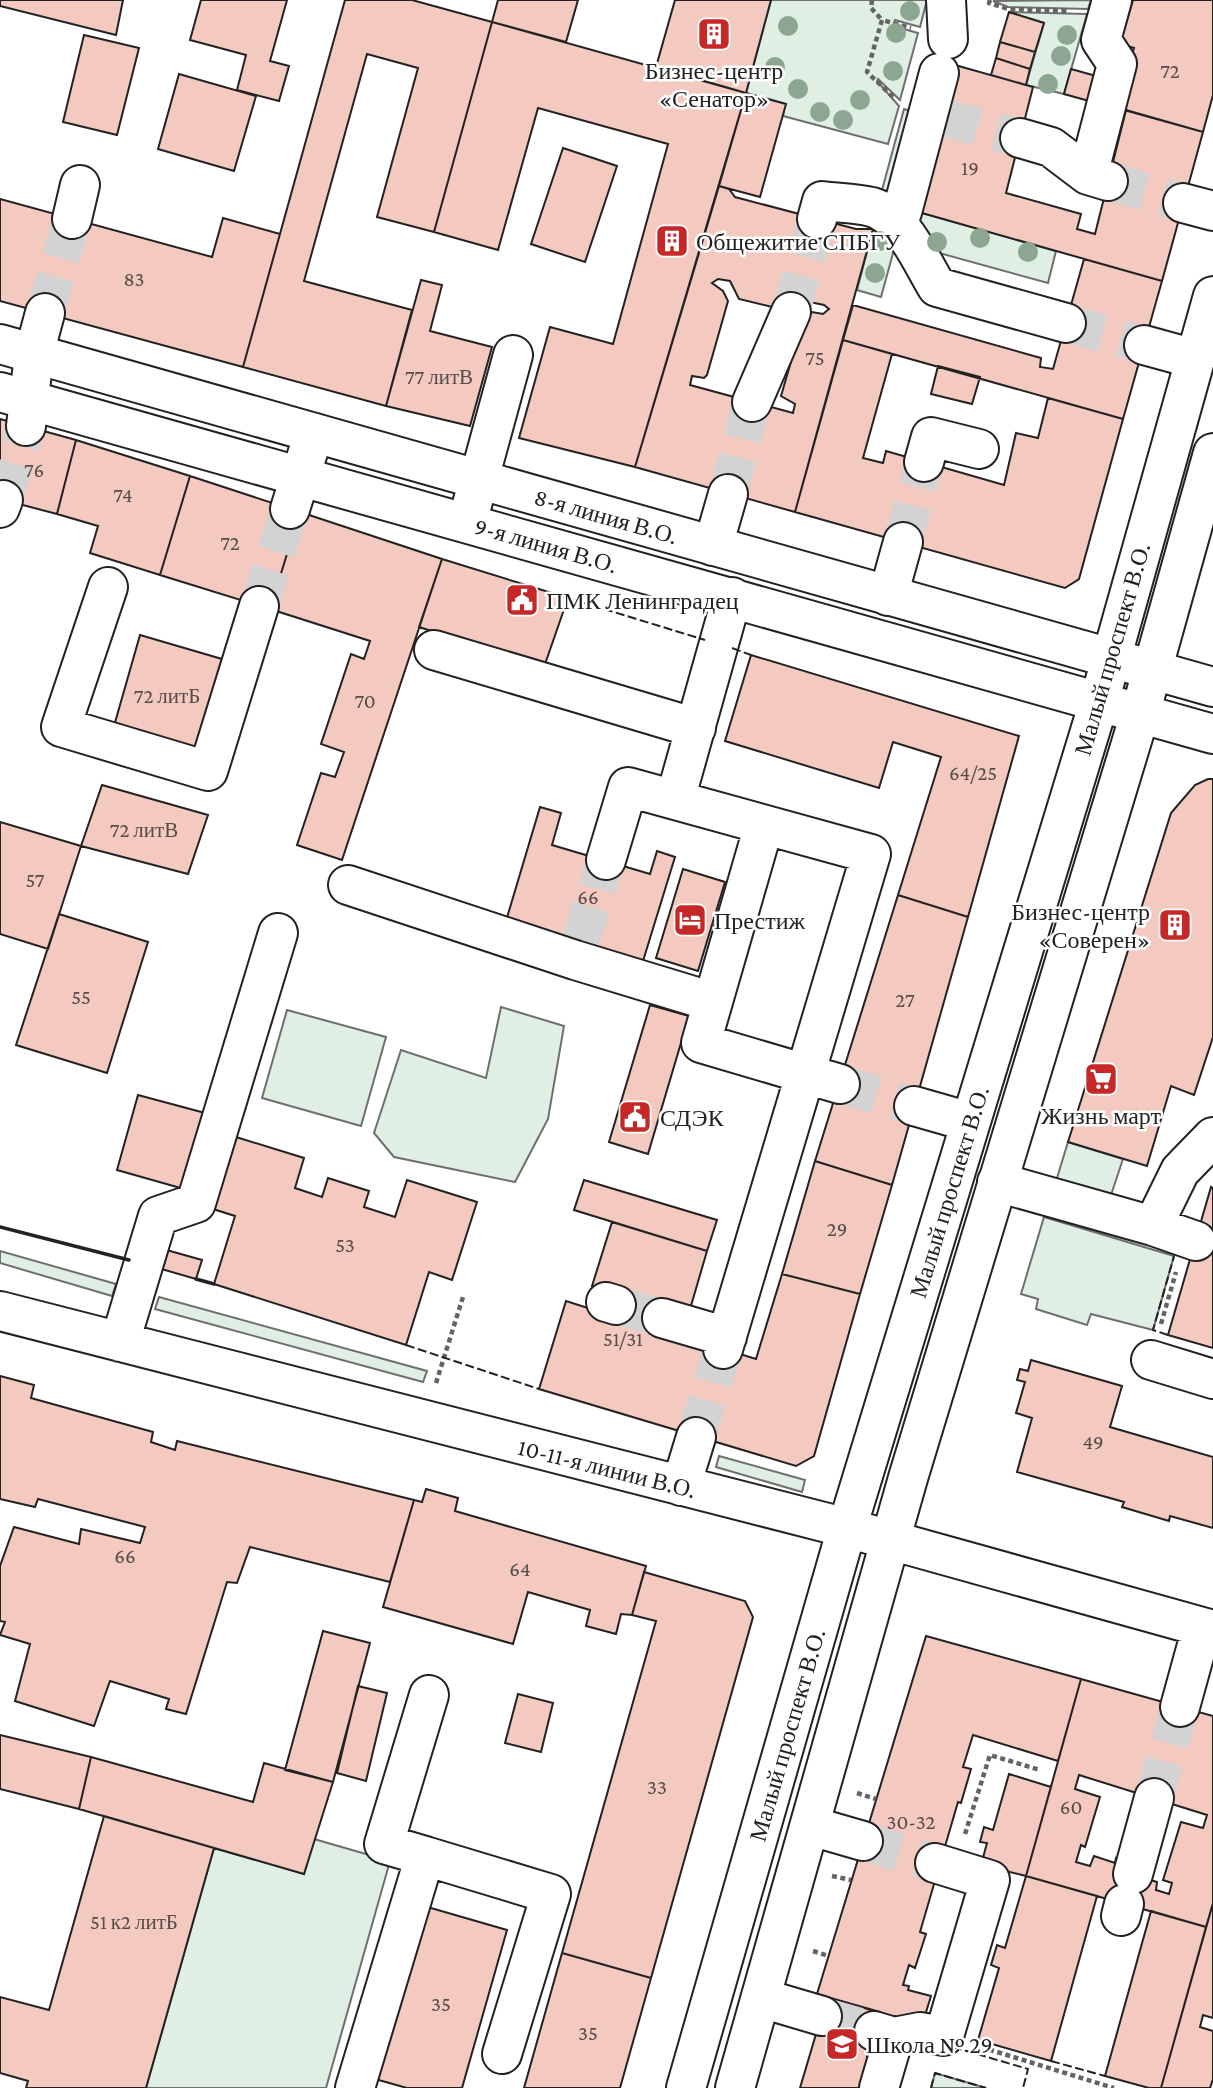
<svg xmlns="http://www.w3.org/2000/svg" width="1213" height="2088" font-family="'Crimson Pro',serif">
  <rect width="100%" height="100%" fill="#fff"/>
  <!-- green -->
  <path fill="#e0efe3" stroke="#6f6f6f" stroke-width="2" d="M771,0h156l-7,27 -25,-7 -2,6 25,7 -18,67 -22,-21 -1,2 22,25 -11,38 -105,-28 2,-12 -39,-11z
    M1091,0l-3,9 -80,-2 -15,-6z
    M1009,12l78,2 -23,80 -38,-9 18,-62z
    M904,109l16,5 -24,91 -17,-4z
    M915,211l141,40 -8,32 -116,-32z
    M873,229l18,5 4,12 -14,51 -24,-7z
    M501,1007l63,19 -16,93 -33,63 -121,-25 -20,-24 27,-83 85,28z
    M287,1010l99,27 -25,89 -99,-28z
    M1068,1142l55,17 -12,36 -58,-4z
    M1044,1217l130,39 -21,74 -62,-16 -4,11 -51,-16 2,-10 -17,-5z
    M0,1251l116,33 -4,12 -112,-33z
    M159,1297l268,74 -4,11 -268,-73z
    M719,1456l86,24 -3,12 -86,-25z
    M314,1839l76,22 -64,227h-180l68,-240 90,26z
    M935,2073l51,15h-55z"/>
  <!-- building -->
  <path fill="#f3c9c0" stroke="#222" stroke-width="2" fill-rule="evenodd" d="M0,0h123l-7,35 -116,-29z
    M201,0h86l-17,61 19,5 -10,35 -42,-11 9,-35 -56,-15z
    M345,0h67l80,22 -58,210 -57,-15 41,-149 -51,-14 -63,227 108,29 -26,96 -143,-39z
    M498,0h80l-12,42 -74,-20z
    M675,0h96l-25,93 -90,-26z
    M1133,0h80v95l-10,37 -86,-24 17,-60 -14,-4z
    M1009,12l35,11 -9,29 -35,-10z
    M492,22l254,71 -111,374 -116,-29 31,-111 63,17 55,-200 -130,-36 -40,142 -64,-18z
    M84,35l55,13 -22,87 -54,-13z
    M1000,42l35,10 -5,17 -34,-11z
    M996,58l34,11 -4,16 -35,-10z
    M955,65l78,22 -27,106 75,21 -4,15 18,5 31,-124 77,22 -41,149 -247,-70z
    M1071,69l25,7 -7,25 -25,-7z
    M179,74l77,22 -22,75 -76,-22z
    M746,93l40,11 -26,93 -41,-11z
    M563,148l54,18 -32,96 -54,-18z
    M719,186l10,3 6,8 121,32h17l-78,283 -160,-45zM718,279l12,2 9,18 58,14 13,-11 14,3 5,4 -6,5 -11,-2 -9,8 -22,76 14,8 -2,9 -103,-28 2,-9 12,2 3,-3 21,-74 -5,-10 -11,-8z
    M0,199l212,58 11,-39 57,16 -37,133 -243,-66z
    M1084,259l78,22 -39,138 -280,-79 10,-35 188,53 -1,9 13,2z
    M421,280l21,5 -12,46 62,16 -22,79 -84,-20z
    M843,340l49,14 -29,104 20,5 3,-12 118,34 12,-52 22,5 10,-40 75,21 -44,160 -14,9 -270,-76z
    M938,366l42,11 -8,27 -41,-10z
    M0,419l76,21 -19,74 -57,-15z
    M76,440l114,36 -30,99 -70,-22 8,-27 -41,-12z
    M190,476l110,36 -30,97 -110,-34z
    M300,512l142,47 -100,301 -45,-15 24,-72 14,4 9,-25 -23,-8 30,-90 13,5 6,-18 -100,-32z
    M442,559l126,39 -24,69 -125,-40z
    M140,635l82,24 -29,98 -81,-24z
    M751,655l268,81 -51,181 -70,-22 43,-138 -48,-15 -14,46 -154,-47z
    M1208,779h5v258l-19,58 -23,-9 -24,80 -79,-24 103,-329 24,-28z
    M102,785l106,30 -20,59 -107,-28z
    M540,807l21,6 -9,32 98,29 7,-23 18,6 -32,104 -137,-40z
    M0,822l81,24 -33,103 -48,-15z
    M683,869l42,13 -27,89 -42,-13z
    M898,895l70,22 -76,268 -77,-24z
    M59,914l89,28 -41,131 -91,-28z
    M650,1005l39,11 -41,138 -39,-12z
    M138,1095l67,18 -21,76 -67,-19z
    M236,1137l68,21 -9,30 27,9 6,-19 41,13 -5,16 31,10 12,-37 70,22 -25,78 -23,-8 -23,73 -192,-61 21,-68 -22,-7z
    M815,1161l77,24 -32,109 -78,-20z
    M584,1180l133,40 -10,31 -133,-41z
    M1211,1187l2,1v160l-45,-13z
    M612,1222l95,29 -19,65 -29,13 97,30 26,-85 78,20 -46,162 -18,10 -257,-77 27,-88 47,15 7,-21 -28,-9z
    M163,1249l39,11 -6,19 -38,-11z
    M1031,1360l91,26 -12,41 103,30v71l-43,-12 -1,5 -47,-14 2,-5 -107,-30 15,-54 -16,-5 9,-31 -8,-2 3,-11 8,2z
    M0,1376l34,9 -3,13 122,34 -2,10 24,8 2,-9 237,59 -24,82 -140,-35 -13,36 -10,-1 -41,132 -20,-5 3,-10 -59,-18 -16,45 -79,-25 15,-57 -30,-9 5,-13 -5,-1v-55l14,-39 65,17 2,-15 59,14 5,-16 -107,-28 -3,8 -35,-8z
    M426,1489l32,9 -3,13 191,55 -14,49 -11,-1 -5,20 -30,-8 4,-16 -62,-18 -15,52 -130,-37 31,-107 8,2z
    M644,1572l101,29 8,16 -102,361 -89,-25 94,-332 -24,-6z
    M323,1631l47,12 -37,139 -48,-12z
    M926,1636l155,43 -23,82 -85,-26 -10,32 8,2 -10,34 -3,-1 -38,130 6,2 -11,34 -6,-3 -6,20 6,1 -1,4 23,6 -9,29 -105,-31z
    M1081,1679l132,37v187l-7,24 -180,-51zM1079,1775l128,40 -4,13 -22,-6 -18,58 9,3 -3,11 -13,-4 1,-8 -29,-9 4,-12 -16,-3 -1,5 -21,-7 -4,10 -14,-4 5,-17 4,2 15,-50 -25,-8z
    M358,1686l29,7 -21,88 -29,-8z
    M518,1694l35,9 -12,49 -36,-9z
    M0,1735l91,22 -12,52 -79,-20z
    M91,1757l162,45 11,-39 69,19 -29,92 -225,-65z
    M1009,1774l42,13 -25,89 -45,-11 6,-22 -7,-1 4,-15 9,3z
    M104,1816l110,32 -68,240h-120l2,-7 -28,-8v-76l49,13z
    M1026,1876l71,20 -46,165 -73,-21 21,-72 -8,-3 6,-20 8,3z
    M1213,1903v115l-10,-3 -3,12 13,4v48l-3,9h-49z
    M424,1906l83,24 -45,158h-55l-32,-9z
    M1151,1911l55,16 -45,161h-12l-44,-12z
    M562,1953l89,25 -31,110h-96z
    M827,1997l53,15 -13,44 12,4 -8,28h-71z"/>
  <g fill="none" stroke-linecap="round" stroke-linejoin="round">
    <!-- minor-tunnel -->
    <path stroke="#d3d3d3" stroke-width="38" stroke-dasharray="38 19" stroke-linecap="butt" d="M941,117l79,21
      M1108,181l75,22
      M791,312l26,-93
      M45,313l27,-94
      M1066,323l78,22
      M728,494l24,-92
      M3,500l23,-74
      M903,542l21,-80
      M259,606l31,-97
      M580,943l26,-83
      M840,1084l74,22
      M616,1305l46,13
      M696,1437l27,-88
      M1154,1798l26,-91
      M863,1841l72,22
      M822,2016l52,15"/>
    <defs>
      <path id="minor" d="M946,0l2,39
        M1020,138l31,9 37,28 20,6
        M1088,175l29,-111 -16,-24 11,-40
        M1183,203l30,8
        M890,217l12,-5 37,-139
        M72,219l8,-34
        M817,219l5,-18c16,2 34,2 50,6 31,9 49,54 65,80l129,36
        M1144,345l51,14
        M752,402l39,-90
        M26,426l8,-72 11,-41
        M924,462l7,-25 48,12
        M0,508l3,-8
        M290,509l24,-76
        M467,523l46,-168
        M713,546l15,-52
        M108,587l-47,140 147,44 51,-165
        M888,596l15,-54
        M434,650l262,78
        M675,800l57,-203
        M764,825l-63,218 139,41
        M606,860l22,-73 243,67 -148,495
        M348,885l227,75 138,42
        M914,1106l56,16
        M997,1182l156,44 27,-55 33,-34
        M1153,1226l43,15
        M606,1302l10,3
        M0,1311l847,217 366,102
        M662,1318l65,19
        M120,1342l38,-126 38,-13 82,-270
        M1151,1360l62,19
        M681,1486l15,-49
        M1180,1707l22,-80
        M811,1826l52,15
        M425,1856l-41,-12 45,-149
        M1133,1874l21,-76
        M1121,1916l3,-12
        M761,1998l61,18
        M874,2031l20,6 26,-5 24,4 46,-156 -55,-17
        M355,2088l70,-232 126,38 -49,160
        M879,2088l15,-51"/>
      <path id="major" d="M0,344l1213,343
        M0,392l1213,342
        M686,2088l161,-560 252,-826 114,-406
        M735,2088l173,-610 232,-764 73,-261"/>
    </defs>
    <!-- minor casing -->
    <use href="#minor" stroke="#222" stroke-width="42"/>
    <!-- major casing -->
    <use href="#major" stroke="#222" stroke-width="42"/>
    <!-- path -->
    <path stroke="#646464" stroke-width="4.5" stroke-dasharray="5 3.5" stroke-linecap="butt" d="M872,0l-1,8 11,12
      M990,0l-1,3 19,6 61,2
      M893,97l-26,-25 15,-52 29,8
      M1161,1324l15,-52
      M436,1383l27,-86
      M857,1793l19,6
      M965,1834l25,-79 50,15
      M832,1876l19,4
      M813,1951l16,5
      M981,2047l133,41"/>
    <!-- minor -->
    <use href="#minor" stroke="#fff" stroke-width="38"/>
    <!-- major -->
    <use href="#major" stroke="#fff" stroke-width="38"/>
    <!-- fence -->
    <path stroke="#222" stroke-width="2" stroke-dasharray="9 3.5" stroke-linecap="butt" d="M568,598l137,42
      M732,648l19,7
      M1168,1335l-15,-5 21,-74
      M406,1345l133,44
      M953,2047l75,22 -5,19
      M1051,2061l54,15
      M931,2088l4,-15 51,15"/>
    <!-- wall -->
    <path stroke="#222" stroke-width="3.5" d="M0,1227l129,33
      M196,1279l18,5"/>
  </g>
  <!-- trees -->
  <g fill="#8da692">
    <circle cx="910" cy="11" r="10"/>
    <circle cx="788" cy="26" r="10"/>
    <circle cx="896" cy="33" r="10"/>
    <circle cx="1067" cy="35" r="10"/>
    <circle cx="1061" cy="56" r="10"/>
    <circle cx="775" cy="67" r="10"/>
    <circle cx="893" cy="71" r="10"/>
    <circle cx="1048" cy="84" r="10"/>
    <circle cx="798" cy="89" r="10"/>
    <circle cx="860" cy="100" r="10"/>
    <circle cx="820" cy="112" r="10"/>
    <circle cx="843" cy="120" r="10"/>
    <circle cx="980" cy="238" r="10"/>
    <circle cx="880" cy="241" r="10"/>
    <circle cx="937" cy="242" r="10"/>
    <circle cx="1028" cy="252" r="10"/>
    <circle cx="875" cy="273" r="10"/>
  </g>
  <!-- icons -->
  <defs>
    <symbol id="building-square" viewBox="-11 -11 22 22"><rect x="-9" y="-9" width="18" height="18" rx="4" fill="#c62828" stroke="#fff"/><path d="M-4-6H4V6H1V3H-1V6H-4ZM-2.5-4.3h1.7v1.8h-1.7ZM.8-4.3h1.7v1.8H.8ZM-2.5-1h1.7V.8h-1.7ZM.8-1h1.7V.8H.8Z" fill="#fff"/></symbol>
    <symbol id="civic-square" viewBox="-11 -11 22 22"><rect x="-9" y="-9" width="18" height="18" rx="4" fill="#c62828" stroke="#fff"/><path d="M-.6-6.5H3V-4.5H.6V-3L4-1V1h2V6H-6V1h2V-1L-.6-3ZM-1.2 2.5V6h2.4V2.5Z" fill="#fff"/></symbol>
    <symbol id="hotel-square" viewBox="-11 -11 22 22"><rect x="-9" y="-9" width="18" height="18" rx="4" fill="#c62828" stroke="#fff"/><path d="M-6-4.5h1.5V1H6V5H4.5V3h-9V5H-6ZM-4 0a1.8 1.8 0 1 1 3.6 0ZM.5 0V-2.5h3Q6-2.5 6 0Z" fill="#fff"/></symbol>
    <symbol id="supermarket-square" viewBox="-11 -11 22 22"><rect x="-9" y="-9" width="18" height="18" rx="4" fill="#c62828" stroke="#fff"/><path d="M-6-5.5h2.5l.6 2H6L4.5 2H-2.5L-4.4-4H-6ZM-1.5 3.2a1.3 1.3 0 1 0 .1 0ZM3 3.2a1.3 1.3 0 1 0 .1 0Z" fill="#fff"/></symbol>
    <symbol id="school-square" viewBox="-11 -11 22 22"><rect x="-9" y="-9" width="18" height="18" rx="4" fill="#c62828" stroke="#fff"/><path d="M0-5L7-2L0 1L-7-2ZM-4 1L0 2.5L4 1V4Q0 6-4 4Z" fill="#fff"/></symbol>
  </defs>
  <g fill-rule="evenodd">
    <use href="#building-square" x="695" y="15" width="38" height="38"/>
    <use href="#building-square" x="653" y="222" width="38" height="38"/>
    <use href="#civic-square" x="503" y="581" width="38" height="38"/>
    <use href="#hotel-square" x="671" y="901" width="38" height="38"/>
    <use href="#building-square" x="1156" y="906" width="38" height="38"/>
    <use href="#supermarket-square" x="1082" y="1060" width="38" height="38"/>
    <use href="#civic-square" x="616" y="1098" width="38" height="38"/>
    <use href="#school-square" x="823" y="2025" width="38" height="38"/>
  </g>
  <g text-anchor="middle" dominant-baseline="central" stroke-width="5" stroke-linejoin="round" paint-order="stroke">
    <!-- number labels -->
    <g font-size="21" fill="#564c4a">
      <text x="1170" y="71">72</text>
      <text x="970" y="168">19</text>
      <text x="134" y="279">83</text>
      <text x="815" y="358">75</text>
      <text x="439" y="377">77 литВ</text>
      <text x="34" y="470">76</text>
      <text x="123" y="495">74</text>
      <text x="230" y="543">72</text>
      <text x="167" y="696">72 литБ</text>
      <text x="365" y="701">70</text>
      <text x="973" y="773">64/25</text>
      <text x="144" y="830">72 литВ</text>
      <text x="35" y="880">57</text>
      <text x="588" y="897">66</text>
      <text x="81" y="997">55</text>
      <text x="905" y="1000">27</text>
      <text x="837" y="1229">29</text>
      <text x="345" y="1245">53</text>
      <text x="623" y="1339">51/31</text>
      <text x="1093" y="1442">49</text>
      <text x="125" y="1556">66</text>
      <text x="520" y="1569">64</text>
      <text x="657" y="1787">33</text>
      <text x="1071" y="1807">60</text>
      <text x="911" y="1822">30-32</text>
      <text x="134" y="1922">51 к2 литБ</text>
      <text x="441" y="2004">35</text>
      <text x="588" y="2033">35</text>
    </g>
    <!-- poi labels -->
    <g font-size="24" fill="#222" stroke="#fff" text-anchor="start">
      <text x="714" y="70" text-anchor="middle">Бизнес-центр<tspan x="714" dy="28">«Сенатор»</tspan></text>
      <text x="696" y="241">Общежитие СПБГУ</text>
      <text x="546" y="600">ПМК Ленинградец</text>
      <text x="1150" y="911" text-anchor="end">Бизнес-центр<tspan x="1150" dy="28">«Соверен»</tspan></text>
      <text x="714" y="920">Престиж</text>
      <text x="1101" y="1115" text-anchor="middle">Жизнь март</text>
      <text x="660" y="1117">СДЭК</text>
      <text x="866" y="2044">Школа № 29</text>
    </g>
    <!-- street labels -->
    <g font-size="24" fill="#222" stroke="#fff">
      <text transform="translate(606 516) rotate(16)">8-я линия В.О.</text>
      <text transform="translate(546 545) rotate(16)">9-я линия В.О.</text>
      <text transform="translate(1112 649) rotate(-74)">Малый проспект В.О.</text>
      <text transform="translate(949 1192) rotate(-73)">Малый проспект В.О.</text>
      <text transform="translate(607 1468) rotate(14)">10-11-я линии В.О.</text>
      <text transform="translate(787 1735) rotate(-74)">Малый проспект В.О.</text>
    </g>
  </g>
</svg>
